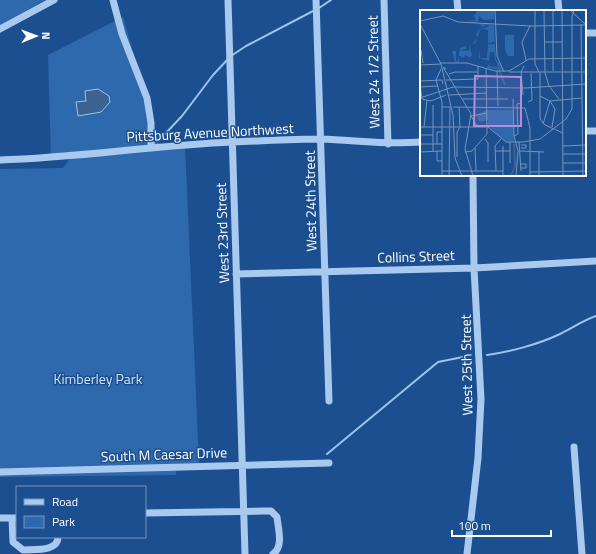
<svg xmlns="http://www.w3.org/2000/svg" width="596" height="554" font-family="'Titillium Web',sans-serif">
  <rect width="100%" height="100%" fill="#1b4f8f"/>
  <!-- green -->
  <path fill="#2e69ad" d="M0,0h45l-45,25z
    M123,17l37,129 25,-1 14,318 -23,1v11l-176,2v-308l63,-1 8,-11 -20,1 -3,-103z"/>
  <!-- water -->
  <path fill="#3c6290" stroke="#9cc4f0" d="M98,89l11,7 1,6 -9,10 -23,4 -2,-14 10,-1 -1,-10z"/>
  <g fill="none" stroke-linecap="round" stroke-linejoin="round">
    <!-- stream -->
    <path stroke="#9cc4f0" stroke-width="2" d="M319,8l12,-8
      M231,56l15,-10 69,-36
      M164,135l18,-19 31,-41 15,-16
      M487,355c23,-3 52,-11 73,-21 12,-6 24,-14 36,-18
      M327,454l111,-92 30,-6"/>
    <!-- minor -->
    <path stroke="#a9c9ee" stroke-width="7" d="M113,0l9,34 25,64 4,25v24
      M228,0l17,554
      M316,0l13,401
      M384,0l4,144
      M457,0l1,11
      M558,0l1,11
      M0,29l54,-29
      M585,33h11
      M585,131h11
      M0,160c78,-2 155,-15 233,-18 29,-1 59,-3 88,-3 34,1 66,6 100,3
      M236,274l238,-6 122,-7
      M574,447l8,107
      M0,472l329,-9
      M145,513l120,-2h6l6,6c1,11 7,30 -4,37
      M0,518h17
      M12,518l1,24 10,8c11,-1 35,2 35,-13
      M467,554l11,-96 3,-59 -7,-131 -1,-93"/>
  </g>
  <g text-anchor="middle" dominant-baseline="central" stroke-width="3" stroke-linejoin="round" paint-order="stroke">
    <!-- street labels -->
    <g font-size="14" fill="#fff" stroke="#1b4f8f">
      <text transform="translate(373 72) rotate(-91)">West 24 1/2 Street</text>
      <text transform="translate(210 132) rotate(-3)">Pittsburg Avenue Northwest</text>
      <text transform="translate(310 201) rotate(-91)">West 24th Street</text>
      <text transform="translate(222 233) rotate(-92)">West 23rd Street</text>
      <text transform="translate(416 256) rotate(-2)">Collins Street</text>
      <text transform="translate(466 365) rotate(-91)">West 25th Street</text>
      <text transform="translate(164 454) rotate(-2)">South M Caesar Drive</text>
    </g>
    <!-- park labels -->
    <g font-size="14" fill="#cfe3fa" stroke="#1b4f8f">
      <text x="98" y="378">Kimberley Park</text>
    </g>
  </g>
  <!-- overview -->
  <g transform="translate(420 10)">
    <rect width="166" height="166" fill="#1b4f8f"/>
    <path d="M58,0h16v9l-10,1 -5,-4 -1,6 -11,-1 9,-1 -2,-4zM60,14l14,1 1,17 -7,1v-13l-5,-1 -3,1 -5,14 -2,-1 4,-5 -1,-4 3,-8 -2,8 3,-5 9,-2 -1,-2 -7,2zM85,25h9v21h-6l-3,-6zM49,34l3,11 -2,3 -5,-3 -1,3 -5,-2v6h-4l-3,-11h4v10h2l2,-13 6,-2v3l-6,1 9,1zM68,34h7l1,15 7,11 -16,-2 3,-6 -1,4 11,2 -5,-8 -1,-8h-4l-1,9 -10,-3v-10l1,10h7zM67,100h26l1,32 -9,-1 -17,-15v-6l-9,2 -3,-7z" fill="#2e69ad"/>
    <path fill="none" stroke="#3c6290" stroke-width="2" d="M79,52l-1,6 7,17M91,166l4,-10 -1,-22"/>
    <path fill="none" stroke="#7695bc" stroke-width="1" d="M75,0l2,46 7,16M115,0v54l4,8M124,0l1,63 4,13 10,13M133,0v61M142,0l1,166M150,0l16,15M0,11l23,-5 15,6 72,4 56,-1M0,14l21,40 12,51 2,43 7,18M161,14l2,152M124,32h18M1,40l2,13M106,50l-4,-18 8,-16M20,53h27l28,8h14l20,-12 57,-1M0,55l21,-1M21,59l-5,11 6,22v74M26,59l-3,-2 28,47 -6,35 8,27M77,61l1,35M89,62h77M120,62v47l5,6 18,8M29,64l6,-2h23M26,70l32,-1v-13M0,71l22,-1 1,4M0,72l2,17 9,2 15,-6M0,77l17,-1M29,85l38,-2M103,85l-2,-23 3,-6M120,86l10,5 32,-3M0,88l33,-11 72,1 61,-4M43,89h45M93,89l1,37 4,15 -2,25M108,92l4,-2 -1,-27M22,97h8l-1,69M33,97l72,1 5,20v48M39,97l1,20M123,114l7,-23 5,8 -3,18M57,116l-6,-10 16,-3M1,117h67l18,15h17l17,-3 26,-20 6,-10v-92l2,-7M4,117l3,-27M0,125h13M94,126l4,-2 -1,-30 4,-1v3M65,129l3,4v19M99,132l2,29M0,134h22M17,134v-12h5M101,135h5v3h-5M83,136v30M143,136l23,-1M55,138l1,23M13,141v-46M17,141v10h5M75,141h15M100,141l24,1M0,142l22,-1M45,142l7,-1 15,-17 -1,-66M143,144h23M37,147v-25l3,-5M90,153v-21M143,153h23M101,158h5v-4h-5M22,161h61M76,161l-1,-25 6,-7M110,162l56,-1M117,166h2v-24"/>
    <path fill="#b68bdc" fill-opacity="0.15" stroke="#b68bdc" stroke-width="2" d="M55,66l46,1v49h-47z"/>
    <rect width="166" height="166" fill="none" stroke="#fff" stroke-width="2"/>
  </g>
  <!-- legend -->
  <rect x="16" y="486" width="130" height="52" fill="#1b4f8f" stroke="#7695bc"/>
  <rect x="24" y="499" width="20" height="6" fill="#a9c9ee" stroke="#7695bc"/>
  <text x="52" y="506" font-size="12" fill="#ffffff">Road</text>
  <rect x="24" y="516" width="20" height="12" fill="#2e69ad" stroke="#7695bc"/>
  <text x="52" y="526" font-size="12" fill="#ffffff">Park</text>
  <!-- north arrow -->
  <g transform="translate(36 36) rotate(89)" stroke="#1b4f8f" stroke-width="3" paint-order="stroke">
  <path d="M0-3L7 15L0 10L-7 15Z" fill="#ffffff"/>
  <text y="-6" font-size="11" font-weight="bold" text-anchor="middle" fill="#ffffff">N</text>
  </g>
  <!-- scale -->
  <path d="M452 530v6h99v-6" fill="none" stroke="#ffffff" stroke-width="2"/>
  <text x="458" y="530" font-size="12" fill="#ffffff" stroke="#1b4f8f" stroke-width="3" paint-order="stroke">100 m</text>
</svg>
